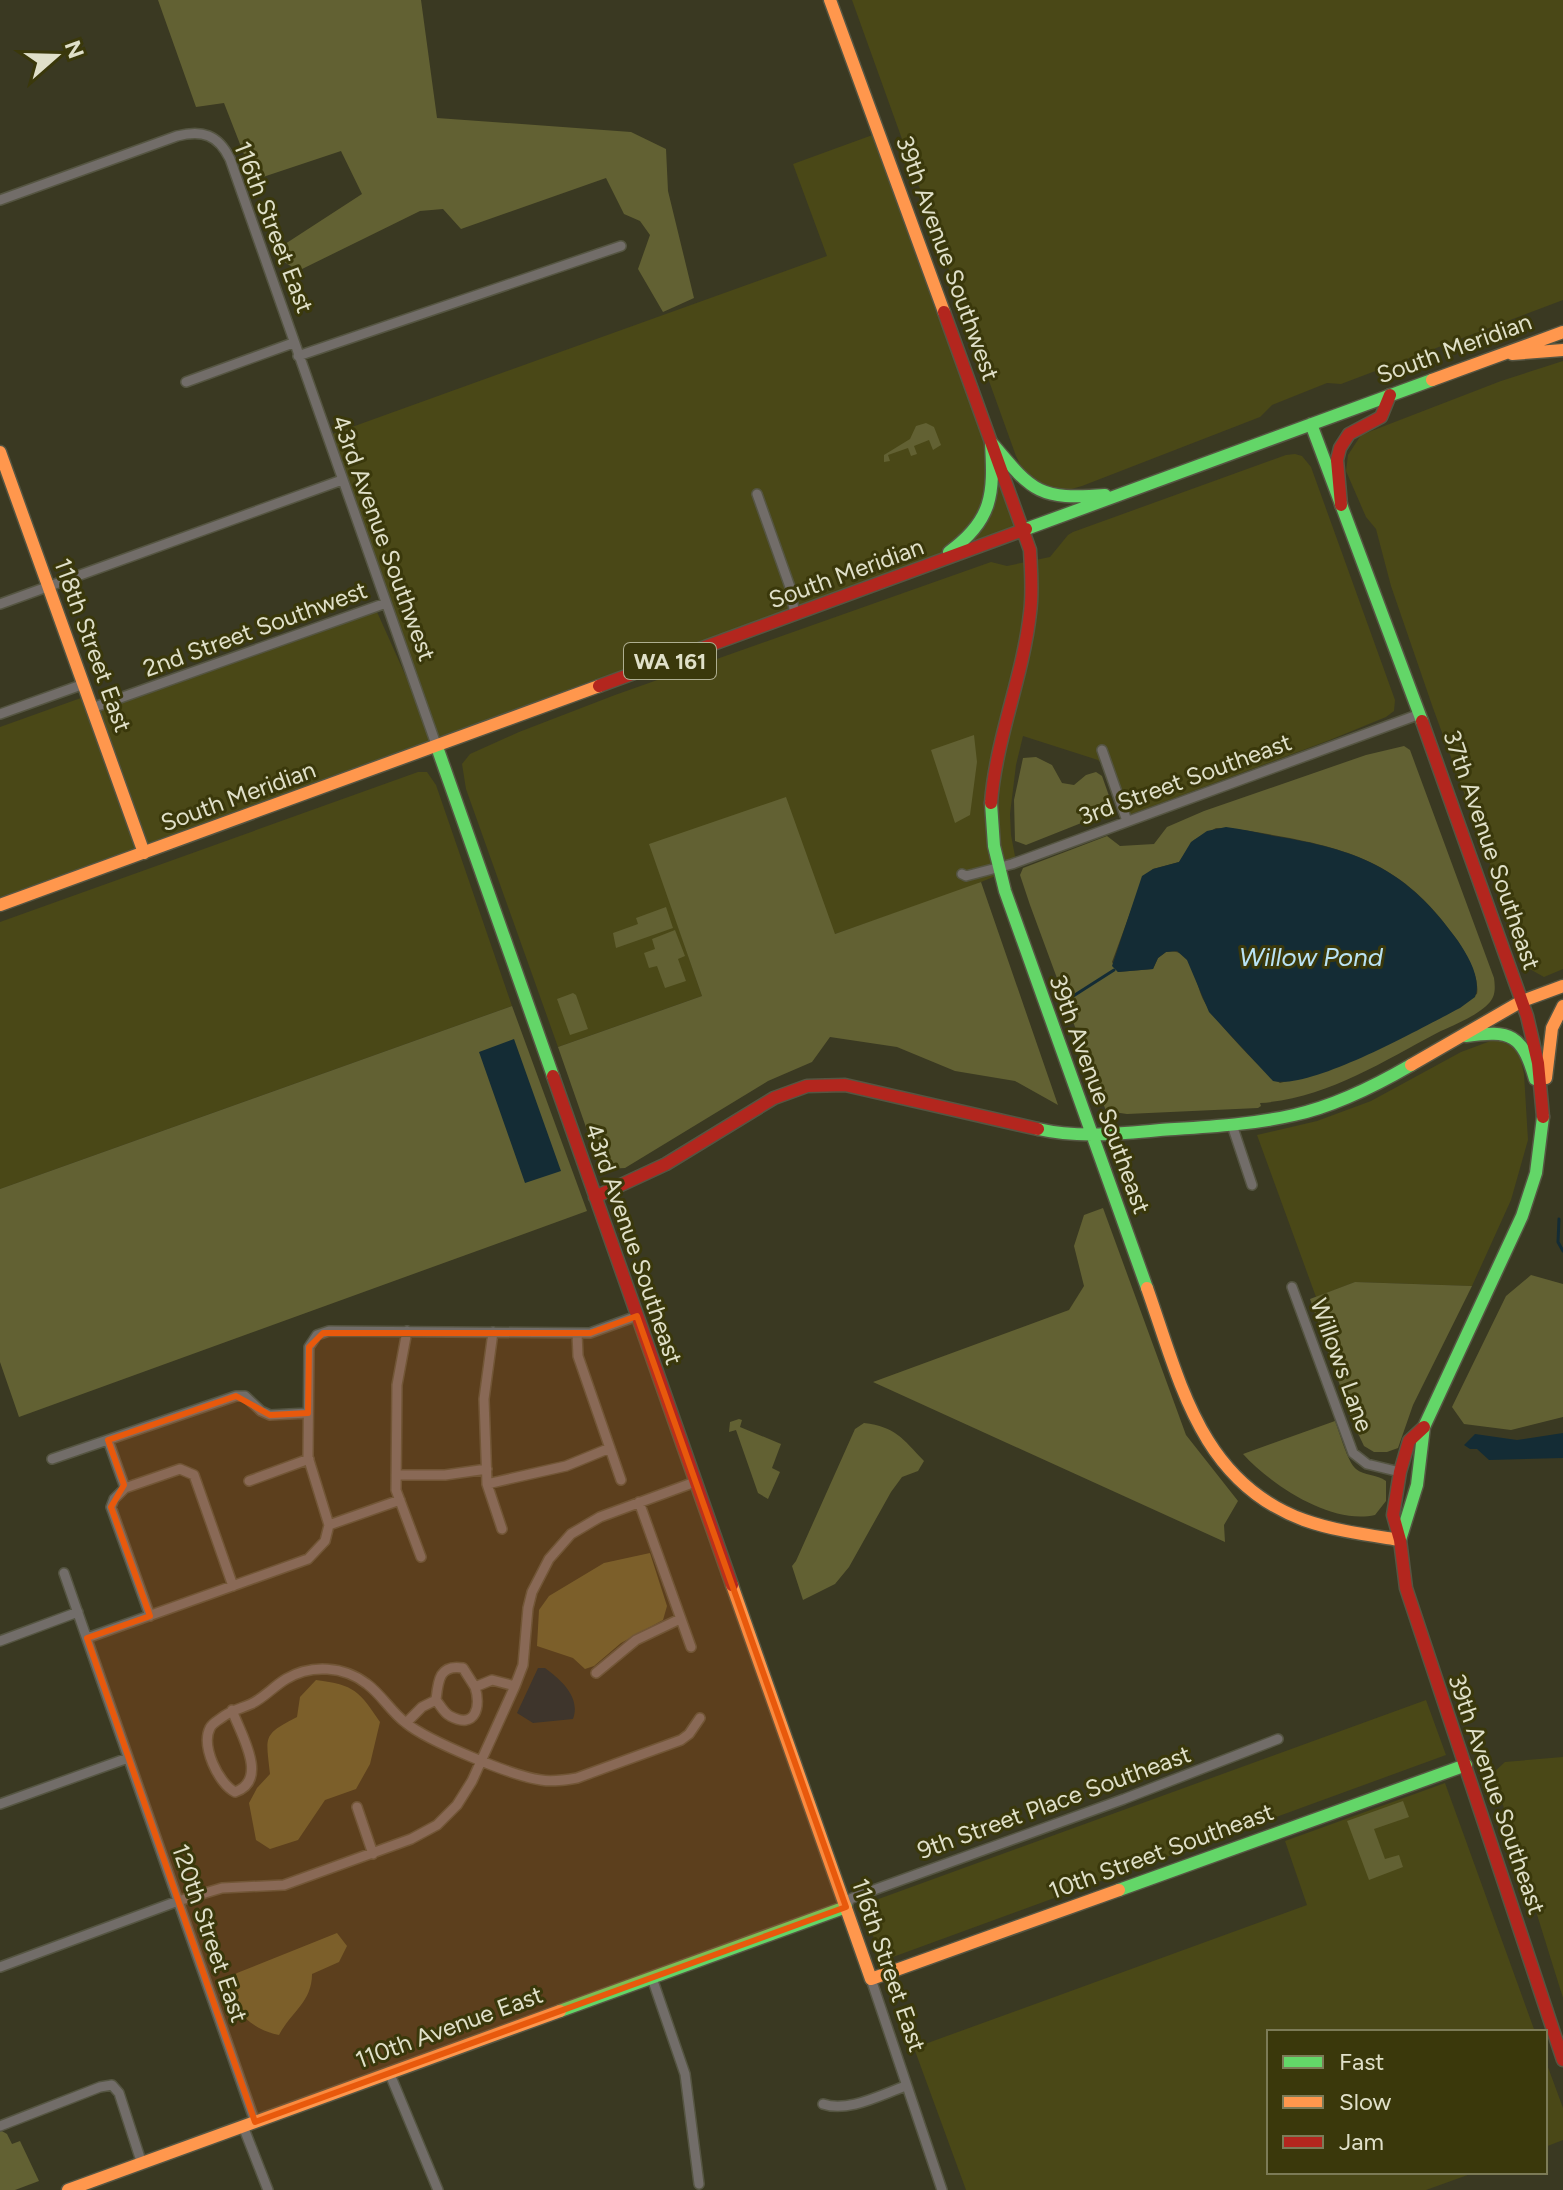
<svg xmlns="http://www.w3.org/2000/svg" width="1563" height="2190" font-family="Figtree,sans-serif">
  <rect width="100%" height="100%" fill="#3a3922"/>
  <!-- built -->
  <path fill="#4a4817" d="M852,0h711v300l-222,84 -14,-1 -55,22 -12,12 -178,69 -14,4 -26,-4 -19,-16 -7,-14z
    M878,133l146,397 -1024,375v-178l92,-33 3,7 278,-98 57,127 -103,-294 500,-180 -34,-92z
    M1563,361v608l-19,8 -16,-9 -95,-260 -42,-122 -15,-57 -10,-12 -20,-46 2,-16 13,-20 140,-54z
    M1295,454l7,2 9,11 84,233 -1,11 -8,6 -56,23 -209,78 -18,-53 -5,-5 -75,-24 -7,29 -6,49 1,21 6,32 -55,23 -127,44 -185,-90 52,152 -144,51 -92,-258 -4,-25 8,-10 49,-22 96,-37 376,-133 16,4 43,-9 18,-22 5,-3 213,-77z
    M418,772h9l9,13 76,221 -512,183v-267z
    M1496,1039l18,8 6,9 4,18 4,66 -17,60 -39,86 -117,-4 -39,15 -59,-162 60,-14 54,-20 90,-49z
    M1426,1700l20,55 -564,206 -20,-56z
    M1563,1757v241l-70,-225 12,-11z
    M1445,1783l90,249h-266v140h207l-50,18h-460l-52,-142 393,-143 -22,-64z
    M1545,2059l18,49v32l-18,7z"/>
  <!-- green -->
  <path fill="#626133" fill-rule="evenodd" d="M158,0h263l16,118 194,14 35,17 2,42 26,107 -31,14 -25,-43 12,-34 -10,-14 -16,-7 -18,-36 -145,51 -18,-20 -23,2 -122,60 -15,-10 2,-17 77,-50 -21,-43 -87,29 -30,-77 -28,4z
    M926,423l8,4 7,18 -8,5 -4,-10 -15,6 3,8 -6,2 -3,-8 -20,7 2,6 -6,1v-7l26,-16 6,-13z
    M974,735l3,27 -7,53 -15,8 -24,-73z
    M1404,746l6,4 84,228c1,8 2,17 -4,24 -12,14 -37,23 -53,31 -55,29 -112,66 -177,70l1,3 -3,2 -131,6 -21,-3 -76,-206 -10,-30 3,-7 84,-32 13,10 34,-2 13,-17 37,-16 162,-56zM1216,828c23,0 45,5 68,9 77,14 124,34 171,100 10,14 25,40 22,57l-151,77 -46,12c-15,-8 -68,-65 -76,-82 -7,-13 -9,-35 -20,-45 -6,-5 -11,-5 -18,-4l-8,6 -5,11 -35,3 -6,-10 28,-76 13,-17 26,-7 15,-22z
    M1036,757l16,8 10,18 12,2 12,-10 10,-3 6,4 12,34 -88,35 -11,-4 -1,-41 9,-42z
    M786,797l49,137 146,-52 77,223 -43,-24 -60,-10 -58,-24 -67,-10 -18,25 -44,19 -143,87 -18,1 -6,-4 -5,-9 -38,-109 144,-51 -53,-152z
    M666,907l7,21 -57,20 -3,-15 25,-9 -2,-6z
    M675,930l10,26 -7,3 8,22 -21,7 -8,-22 -8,2 -5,-15 11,-4 -3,-10z
    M573,993l3,2 12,34 -18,6 -13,-36z
    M512,1006l75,205 -568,206 -19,-55v-173z
    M1103,1208l83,227 52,66 -14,24 1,17 -352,-160 196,-72 15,-24 -10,-40 10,-31z
    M1531,1275l32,9v133l-52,13 -47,-6 -12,-17 54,-111z
    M1355,1282l117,4 -59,119 -15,43 -11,4h-13l-10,-6 -11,-23 -43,-124z
    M739,1419l3,1 -2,7 41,17 -9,24 8,4 -12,27 -10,-6 -22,-63 -7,2 1,-10z
    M1335,1421c5,12 12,40 21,48 8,7 21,5 30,12v20l-11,14c-44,10 -104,-30 -132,-61z
    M864,1423c32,4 38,15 60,38l-6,10 -16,6 -11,15 -42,75 -14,17 -32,16 -11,-34 4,-5 59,-132z
    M650,1553l17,53 -4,14 -42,23 -27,23 -9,3 -12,-11 -36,-12 2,-36 10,-14 55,-33z
    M316,1680c39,5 43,11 64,42l-10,42 -14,25 -31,11 -27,40 -28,9 -14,-9 -7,-37 8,-15 13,-14c-4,-38 -8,-39 27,-57l3,-20z
    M1403,1801l6,16 -35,12 11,30 14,-4 4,12 -34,13 -22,-59z
    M337,1933l10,13 -8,16 -27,12c0,28 -21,38 -33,61 -29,-6 -45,-24 -53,-52l11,-10z
    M0,2130l7,4 5,10 8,-3 19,40 -24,9h-15z"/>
  <!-- water -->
  <path fill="#142c35" d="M1226,827c18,2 36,7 54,10 83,14 128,34 178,104 10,15 24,38 17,56l-15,11c-37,19 -148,82 -187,73l-64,-69 -22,-52 -10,-9 -11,1 -8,6 -5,11 -35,3 -6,-6 30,-90 11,-7 26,-7 12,-20 16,-11z
    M514,1039l47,132 -36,12 -46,-131z
    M1563,1433v25l-74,2 -12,-11h-7l-6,-4 11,-11 42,6z
    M545,1668c16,12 36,29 28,51l-40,4 -16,-10 21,-45z"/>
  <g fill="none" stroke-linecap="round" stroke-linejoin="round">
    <!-- stream -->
    <path stroke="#142c35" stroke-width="3" d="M1067,1000l47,-30
      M1559,1219l-1,23 5,9"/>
    <defs>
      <path id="street" d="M0,200l177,-64c25,-6 41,-2 53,23l207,588
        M298,356l323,-110
        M186,382l107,-39
        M757,494l33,93 5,28
        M0,604l342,-124
        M92,708l294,-105
        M0,714l84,-30
        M1102,750l25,71
        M962,874l4,2 46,-12 408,-150
        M1232,1125l20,60
        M1292,1287l61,166 14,11 33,8
        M407,1331l-10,54 -1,105 25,67
        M493,1332l-9,67 3,85 15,45
        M577,1333l1,23 43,124
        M108,1440l17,48
        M52,1459l184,-63h9l16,15 9,4 38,-2
        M396,1475h49l42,-6
        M249,1481l60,-22
        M487,1484l79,-18 44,-18
        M639,1502l52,145
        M329,1525l71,-25
        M64,1573l191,549
        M150,1616l-39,-109 3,-8 11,-11 55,-19 14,6 39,111
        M87,1638l221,-79 17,-18 4,-16 -21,-68 1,-110 8,-12 12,-4 261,2 47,-17
        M0,1641l78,-29
        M596,1673l40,-33 44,-21
        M436,1700c4,5 8,13 14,16 26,14 31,-10 25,-29
        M232,1710c8,23 38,70 3,82 -17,-9 -34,-46 -25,-64 2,-5 9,-8 14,-12 9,-6 18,-8 27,-12 13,-6 23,-18 35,-25 25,-15 58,-13 81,5 15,11 24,28 39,39 22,18 106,53 135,57 12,2 24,0 36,-2l104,-38 8,-6 11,-16
        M406,1723l16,-16 14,-7c2,-19 3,-36 27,-32l12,19 17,-7 23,6
        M0,1804l128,-46
        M357,1807l16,47
        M846,1907l4,-8 10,-4 264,-96 154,-60
        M0,1967l178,-66 44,-13 62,-3 127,-46 26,-14 20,-20 15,-24 43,-95 8,-21 5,-57 4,-16 17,-33 22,-25 29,-17 95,-35
        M652,1978l33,96 14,110
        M871,1979l71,211
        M389,2072l49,118
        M823,2104c25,9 59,-10 83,-18
        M0,2126l100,-39 12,-2 7,8 23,71
        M243,2126l25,64"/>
      <path id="fast" d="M1311,424l111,297
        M991,442c42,50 47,58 114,53
        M1026,529l406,-149
        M949,552c44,-32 45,-58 42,-109
        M437,747l116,329
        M991,803l3,43 11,45 142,397
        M1466,1036c45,-6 56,-2 69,43
        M1038,1129c39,9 82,5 122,1 45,-3 90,-5 134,-15 41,-9 81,-29 117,-50
        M1400,1540l17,-55 7,-58 98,-211 14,-43 7,-56
        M1119,1890l347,-125
        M560,2011l286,-104"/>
      <path id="slow" d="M830,0l114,312
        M1512,354l51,-4
        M1432,380l131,-48
        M0,452l144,401
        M0,905l599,-219
        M1411,1065l111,-64 41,-15
        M1546,1078l6,-50 11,-22
        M1147,1288c33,93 53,194 157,232 31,11 64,15 96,20
        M732,1585l139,394 248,-89
        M68,2190l492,-179"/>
      <path id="jam" d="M944,312l86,238c1,21 3,42 0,63 -7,64 -34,125 -39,190
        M1341,505l-4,-45 3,-12 9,-14 32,-17 9,-22
        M599,686l427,-157
        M1422,721l105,295 11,47 5,54
        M553,1076l179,509
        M595,1197l71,-33 108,-66 33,-12 38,-1 193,44
        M1424,1427l-15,14 -9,31 -7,43 7,25 6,48 157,472"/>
    </defs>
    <!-- street casing -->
    <use href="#street" stroke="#555542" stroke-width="12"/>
    <!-- fast casing -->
    <use href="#fast" stroke="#555542" stroke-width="15"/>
    <!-- slow casing -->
    <use href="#slow" stroke="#555542" stroke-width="15"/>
    <!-- jam casing -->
    <use href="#jam" stroke="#555542" stroke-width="15"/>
    <!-- street -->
    <use href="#street" stroke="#726d69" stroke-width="9"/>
    <!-- fast -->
    <use href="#fast" stroke="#63d668" stroke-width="12"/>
    <!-- slow -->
    <use href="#slow" stroke="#ff974d" stroke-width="12"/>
    <!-- jam -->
    <use href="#jam" stroke="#b3261e" stroke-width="12"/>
  </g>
  <!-- marked area -->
  <path fill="#e8590c" fill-opacity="0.2" stroke="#e8590c" stroke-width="6" stroke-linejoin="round" d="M637,1316l209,591 -591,215 -168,-484 63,-22 -39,-109 13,-22 -16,-45 128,-44 34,19 38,-2 1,-66 14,-14h267z"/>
  <g text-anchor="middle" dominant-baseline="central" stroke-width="6" stroke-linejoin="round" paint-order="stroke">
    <!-- shield labels -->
    <rect fill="#3a380b" stroke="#aeae90" stroke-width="2" x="624" y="643" width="92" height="36" rx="6"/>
    <g font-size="22" font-weight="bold" fill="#e0e0c9">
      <text x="670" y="661">WA 161</text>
    </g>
    <!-- street labels -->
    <g font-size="24" fill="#e0e0c9" stroke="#3a380b">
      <text transform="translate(274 227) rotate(69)">116th Street East</text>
      <text transform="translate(948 258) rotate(70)">39th Avenue Southwest</text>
      <text transform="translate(1454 348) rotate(-20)">South Meridian</text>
      <text transform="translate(384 538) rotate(70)">43rd Avenue Southwest</text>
      <text transform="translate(846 573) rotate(-20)">South Meridian</text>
      <text transform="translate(255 629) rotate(-20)">2nd Street Southwest</text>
      <text transform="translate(93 645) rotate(70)">118th Street East</text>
      <text transform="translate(1185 779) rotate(-20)">3rd Street Southeast</text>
      <text transform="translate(238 796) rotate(-20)">South Meridian</text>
      <text transform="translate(1492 850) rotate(71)">37th Avenue Southeast</text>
      <text transform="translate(1100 1094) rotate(70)">39th Avenue Southeast</text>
      <text transform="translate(634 1244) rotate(71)">43rd Avenue Southeast</text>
      <text transform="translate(1342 1365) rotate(70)">Willows Lane</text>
      <text transform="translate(1497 1794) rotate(71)">39th Avenue Southeast</text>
      <text transform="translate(1054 1802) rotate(-20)">9th Street Place Southeast</text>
      <text transform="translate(1161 1851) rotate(-20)">10th Street Southeast</text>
      <text transform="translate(210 1933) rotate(71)">120th Street East</text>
      <text transform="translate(889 1965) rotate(71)">116th Street East</text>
      <text transform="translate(449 2027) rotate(-20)">110th Avenue East</text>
    </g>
    <!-- water labels -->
    <g font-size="26" font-style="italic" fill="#b9e3f6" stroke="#3a380b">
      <text x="1311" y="957">Willow Pond</text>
    </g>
  </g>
  <!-- legend -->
  <rect x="1267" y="2030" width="280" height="144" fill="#3a380b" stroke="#7c7b57" stroke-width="2"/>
  <rect x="1283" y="2056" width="40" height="12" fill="#63d668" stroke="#7c7b57" stroke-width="2"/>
  <text x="1339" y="2070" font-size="24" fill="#e0e0c9">Fast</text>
  <rect x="1283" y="2096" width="40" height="12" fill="#ff974d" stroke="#7c7b57" stroke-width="2"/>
  <text x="1339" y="2110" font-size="24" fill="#e0e0c9">Slow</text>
  <rect x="1283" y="2136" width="40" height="12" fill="#b3261e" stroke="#7c7b57" stroke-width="2"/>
  <text x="1339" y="2150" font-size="24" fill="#e0e0c9">Jam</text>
  <!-- north arrow -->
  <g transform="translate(56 56) rotate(70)" stroke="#3a380b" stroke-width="6" paint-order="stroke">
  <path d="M0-6L14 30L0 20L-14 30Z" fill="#e0e0c9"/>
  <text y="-12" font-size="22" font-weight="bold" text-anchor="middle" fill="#e0e0c9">N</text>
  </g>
</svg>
